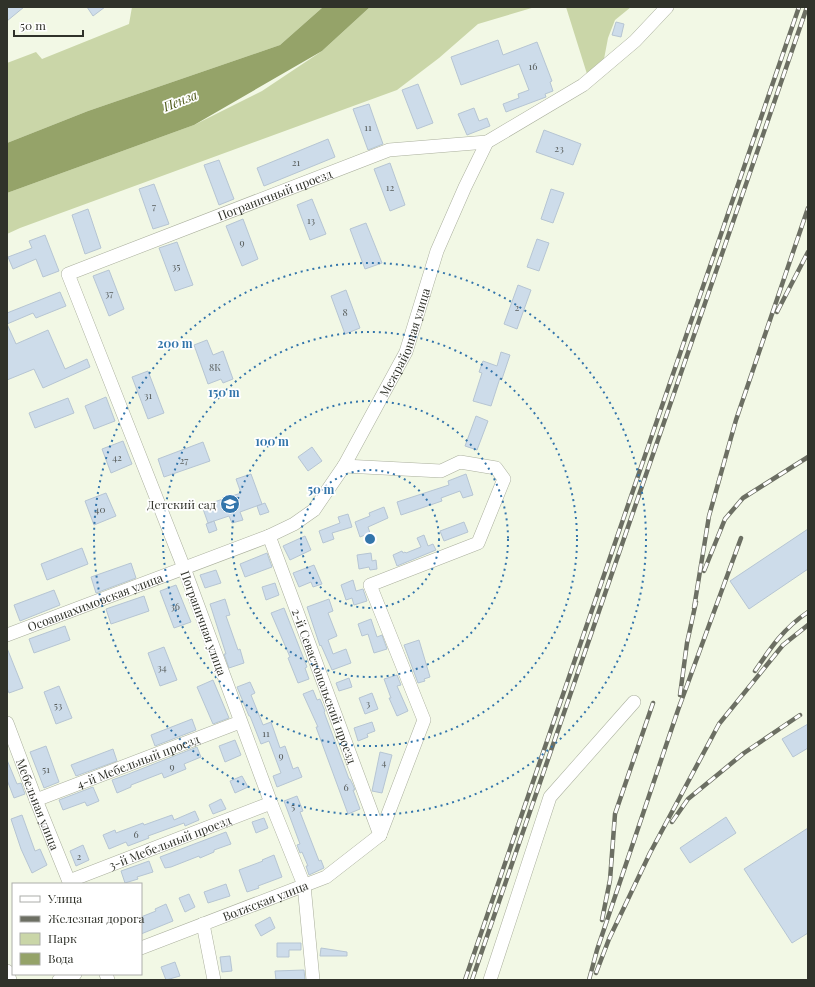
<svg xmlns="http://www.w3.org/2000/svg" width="815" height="987" font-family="'Playfair Display',serif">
  <rect width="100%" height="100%" fill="#f2f8e5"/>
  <!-- green -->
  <path fill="#cad6a8" d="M132,7h191l-43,38 -192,66 -81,32v-80l29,-11 6,7 87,-35z
    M370,7h165l-57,17 -39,34 -42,32 -377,138 -13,6v-41l187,-68 68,-34 60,-40z
    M566,7h65l-16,13 -7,18 -4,21 -17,15z"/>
  <!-- water -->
  <path fill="#95a369" d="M323,7h47l-48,44 -128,74 -187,68v-50l81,-32 192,-66z"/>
  <!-- building -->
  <path fill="#cddcea" stroke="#b6c5d3" d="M7,7h17l-17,14z
    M87,7h18l-12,9z
    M616,22l8,2 -3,13 -9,-2z
    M498,40l5,15 34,-13 15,39 -2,1 3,9 -8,3 1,3 -40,15 -3,-8 16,-6 -1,-4 11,-4 -10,-26 -58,21 -10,-28z
    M418,84l15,39 -16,6 -15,-39z
    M369,104l14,40 -15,6 -15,-41z
    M474,108l5,13 8,-3 3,8 -23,9 -9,-21z
    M544,130l37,14 -8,21 -37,-13z
    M328,139l7,18 -71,29 -7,-18z
    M219,160l15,39 -15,6 -15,-40z
    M390,163l15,42 -15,6 -16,-42z
    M154,184l15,40 -16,5 -14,-40z
    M551,189l13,4 -11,30 -12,-4z
    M312,199l14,35 -16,6 -13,-35z
    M88,209l13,39 -16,6 -13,-39z
    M243,219l15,40 -16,7 -16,-40z
    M366,223l16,40 -17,6 -15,-40z
    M45,235l14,36 -16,6 -7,-18 -23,10 -5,-12 24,-9 -3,-7z
    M537,239l12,4 -10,28 -12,-4z
    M177,242l16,43 -18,6 -16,-43z
    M109,270l15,39 -15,7 -16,-40z
    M518,285l13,5 -14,39 -13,-5z
    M346,290l14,38 -15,6 -14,-38z
    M60,292l6,14 -30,12 -3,-5 -26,11 9,20 32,-14 17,39 22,-10 3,8 -47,21 -9,-19 -27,11v-67z
    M207,340l6,15 10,-4 10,28 -10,4 -2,-4 -13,5 -14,-39z
    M501,352l9,3 -8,24 -2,-1 -9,28 -18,-5 9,-28 -3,-1 4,-11 14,5z
    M148,371l16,42 -16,6 -16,-42z
    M106,397l9,24 -21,8 -9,-23z
    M68,398l6,15 -39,15 -6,-15z
    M476,416l12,5 -11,29 -12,-4z
    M123,441l9,23 -21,9 -9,-24z
    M203,442l7,19 -46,16 -6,-18z
    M312,447l10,14 -14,10 -10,-14z
    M251,474l11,30 -22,8 3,8 -11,3 -3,-7 -21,7 -6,-17 39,-13 -5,-14z
    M466,474l7,21 -10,3 -3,-7 -19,7 1,3 -41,14 -4,-13 52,-17 -1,-4z
    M106,493l10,23 -22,9 -9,-24z
    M265,503l4,9 -9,3 -3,-9z
    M384,507l4,11 -20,9 2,6 -10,4 -5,-15 15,-6 -1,-3z
    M348,514l4,13 -20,6 2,6 -11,4 -4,-12 21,-8 -2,-6z
    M214,521l3,9 -8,3 -3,-9z
    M464,522l4,10 -24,9 -4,-10z
    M808,529v40l-59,40 -19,-28z
    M424,535l4,11 5,-2 3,6 -39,16 -4,-11 9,-4 1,2 2,-1 1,1 15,-6 -4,-9z
    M305,536l6,14 -21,10 -7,-14z
    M82,548l6,16 -41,16 -6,-16z
    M267,553l5,14 -27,10 -5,-13z
    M371,553l1,8 4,-1 1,9 -7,1 -1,-3 -10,2 -2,-14z
    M131,563l5,15 -40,15 -5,-16z
    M314,565l8,19 -9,3 -2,-5 -12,5 -6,-14z
    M216,570l5,13 -16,5 -5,-13z
    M353,580l3,11 7,-2 4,12 -13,4 -2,-7 -6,2 -5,-15z
    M275,583l4,12 -13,5 -4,-13z
    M176,585l15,37 -17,6 -14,-37z
    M54,590l6,15 -40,16 -6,-16z
    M144,596l5,15 -38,13 -5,-15z
    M225,599l5,16 -4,1 12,34 2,-1 4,14 -15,5 -5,-14h2l-16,-50z
    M329,599l4,12 -5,2 9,23 -9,4 5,14 13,-5 5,14 -19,7 -11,-25 -1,1 -13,-39z
    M284,608l23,59 -2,1 4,11 -11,4 -10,-25 2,-1 -19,-44z
    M371,619l6,18 5,-2 5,14 -13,4 -6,-19 -6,2 -4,-12z
    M65,626l5,14 -36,13 -5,-14z
    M419,640l11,37 -6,2 1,2 -7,2 -14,-38z
    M164,647l13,33 -17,6 -12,-33z
    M7,648l16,40 -14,5 -2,-5z
    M397,675l4,10 -4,1 11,25 -11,5 -8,-18h2l-7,-19z
    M349,678l3,9 -13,4 -3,-8z
    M213,680l16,38 -16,6 -16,-37z
    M250,682l5,11 -4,2 12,30 8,-3 9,26 5,-2 8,23 5,-2 4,10 -25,10 -4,-11 8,-3 -12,-32 -8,3 -11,-28h-1l-12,-29z
    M59,686l13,32 -16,6 -12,-32z
    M313,690l4,10 3,-1 5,12 -1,1 25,67h1l3,6 2,5h-2l7,19 -12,5 -32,-87h2l-15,-33z
    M372,693l6,16 -13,5 -6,-16z
    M192,719l4,11 -41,16 -4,-11z
    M372,722l3,9 -8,3 1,3 -10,4 -4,-13z
    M808,724v24l-15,9 -11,-18z
    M235,740l6,15 -16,7 -6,-16z
    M46,746l13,36 -15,6 -14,-36z
    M197,747l4,10 -17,7 2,5 -22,9 -2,-5 -31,12v2l-14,6 -5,-13 14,-5z
    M113,749l4,12 -41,15 -5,-11z
    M380,752l12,3 -10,38 -10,-2z
    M7,760l10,24 4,-1 4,11 -11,4 -7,-18z
    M242,776l6,11 -13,6 -5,-12z
    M93,787l6,14 -12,5 -2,-4 -22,8 -4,-10z
    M297,796l6,15 -3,1 19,49 2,-1 3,8 -15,7 -3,-9h2l-6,-14 -2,1 -3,-8 3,-1 -16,-43z
    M221,799l5,10 -13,5 -4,-9z
    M195,811l4,9 -14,6 -1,-3 -36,13 1,2 -21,8 -2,-4 -17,7 -6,-14 12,-5 1,3 27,-10 1,2 28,-10 2,5z
    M22,815l13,36 5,-2 7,16 -15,8 -11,-24 -10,-30z
    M726,817l10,16 -46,30 -10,-15z
    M264,818l4,10 -12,5 -4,-11z
    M808,828v105l-16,10 -48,-74z
    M226,832l5,12 -17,6v2l-14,6 -1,-2 -28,11 -6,1 -5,-11z
    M83,845l6,15 -13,6 -6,-15z
    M274,855l8,22 -24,9 1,2 -12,4 -8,-22 24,-9 -1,-1z
    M149,861l4,11 -16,5 1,2 -13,4 -4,-12z
    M226,884l4,12 -22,7 -4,-11z
    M189,894l6,13 -10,5 -6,-14z
    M166,904l7,17 -32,13v-17l15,-6 -1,-2z
    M270,917l5,11 -14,8 -6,-11z
    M277,943h24v7h-12v7h-12z
    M321,948l26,4v4h-27z
    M230,956l2,15 -10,1 -2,-15z
    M175,962l5,14 -14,4 -5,-13z
    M304,970l1,10h-29l-1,-9z"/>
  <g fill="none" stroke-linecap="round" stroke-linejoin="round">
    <defs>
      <g id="minor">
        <path d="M344,466l97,5 19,-9 36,6 8,11 -26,64 -108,42 54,135 -44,115"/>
        <path id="s1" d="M269,536l111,299"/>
        <path id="s2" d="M7,635l262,-99 25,-12 20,-14 30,-44 62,-114 31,-101 28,-64 22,-45"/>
        <path id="s3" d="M7,723l29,77 34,84"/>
        <path id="s4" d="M36,800l204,-78"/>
        <path id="s5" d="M69,881l202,-78"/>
        <path d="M203,924l11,56"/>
        <path id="s6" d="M141,948l185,-71 54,-42"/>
        <path d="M7,971l3,9"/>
        <path d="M106,974l2,6"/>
        <path d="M59,980l16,-6"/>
        <path id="s7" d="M313,980l-9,-95 -33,-82 -87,-235 -116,-294 321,-124 98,-8 96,-57 52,-44 32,-34"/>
        <path d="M490,980l60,-183 84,-95"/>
      </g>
    </defs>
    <!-- minor casing -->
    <use href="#minor" stroke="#aaaf9d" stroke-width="14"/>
    <!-- minor -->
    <use href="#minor" stroke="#fff" stroke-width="13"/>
    <defs>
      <path id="rail" d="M777,312l31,-60
        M704,571l21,-52 18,-21 65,-41
        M694,608l15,-92 27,-96 72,-212
        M755,671c16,-24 29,-43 53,-59
        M680,695l7,-52 9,-41
        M672,822l16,-23 56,-46 56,-38
        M602,920l8,-40 5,-66 38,-111
        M596,973l13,-34 41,-86 69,-129 64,-79 25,-20
        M465,980l334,-973
        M472,980l335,-973
        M589,980l8,-30 81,-240 63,-172"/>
    </defs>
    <!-- rail casing -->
    <use href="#rail" stroke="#6c6f63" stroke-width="4.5"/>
    <!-- rail -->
    <use href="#rail" stroke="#fff" stroke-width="3" stroke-dasharray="9" stroke-linecap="butt"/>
  </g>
  <!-- distance rings -->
  <g fill="none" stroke="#3375ab" stroke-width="2" stroke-dasharray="2 4">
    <circle cx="370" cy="539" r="69"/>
    <circle cx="370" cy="539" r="138"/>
    <circle cx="370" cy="539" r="207"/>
    <circle cx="370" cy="539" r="276"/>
  </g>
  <!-- icons -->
  <defs>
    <symbol id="school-disc" viewBox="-11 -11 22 22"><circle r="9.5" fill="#3375ab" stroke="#fff"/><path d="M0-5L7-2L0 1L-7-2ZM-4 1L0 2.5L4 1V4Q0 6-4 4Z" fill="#fff"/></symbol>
  </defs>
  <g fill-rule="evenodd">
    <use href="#school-disc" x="219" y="493" width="22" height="22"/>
  </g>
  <g text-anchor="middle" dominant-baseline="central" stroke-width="3.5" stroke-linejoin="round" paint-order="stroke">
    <!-- number labels -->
    <g font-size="10" fill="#575c5a">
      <text x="533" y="66">16</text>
      <text x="368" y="127">11</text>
      <text x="559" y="148">23</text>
      <text x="296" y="162">21</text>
      <text x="390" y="187">12</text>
      <text x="154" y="206">7</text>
      <text x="311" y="220">13</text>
      <text x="242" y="242">9</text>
      <text x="176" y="266">35</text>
      <text x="109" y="293">37</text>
      <text x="517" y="307">2</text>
      <text x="345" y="312">8</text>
      <text x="215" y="367">8К</text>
      <text x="148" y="395">31</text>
      <text x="117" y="457">42</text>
      <text x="184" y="460">27</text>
      <text x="100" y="509">40</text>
      <text x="175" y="606">36</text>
      <text x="162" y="667">34</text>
      <text x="368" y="703">3</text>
      <text x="58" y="705">53</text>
      <text x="266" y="733">11</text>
      <text x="281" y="755">9</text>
      <text x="384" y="762">4</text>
      <text x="172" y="766">9</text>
      <text x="46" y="769">51</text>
      <text x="346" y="787">6</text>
      <text x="293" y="806">5</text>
      <text x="136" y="834">6</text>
      <text x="79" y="856">2</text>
    </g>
    <!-- street labels -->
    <g font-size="12" fill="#30322a" stroke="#fff">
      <text stroke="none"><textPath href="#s7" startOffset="972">Пограничный проезд</textPath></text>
      <text stroke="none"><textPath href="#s2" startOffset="524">Межрайонная улица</textPath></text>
      <text stroke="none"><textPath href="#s2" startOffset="94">Осоавиахимовская улица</textPath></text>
      <text transform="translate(204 623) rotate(70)">Пограничная улица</text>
      <text stroke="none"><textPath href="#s1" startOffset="160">2-й Севастопольский проезд</textPath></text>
      <text stroke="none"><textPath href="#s4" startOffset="109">4-й Мебельный проезд</textPath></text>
      <text stroke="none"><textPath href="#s3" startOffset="87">Мебельная улица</textPath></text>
      <text stroke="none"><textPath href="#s5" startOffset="108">3-й Мебельный проезд</textPath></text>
      <text stroke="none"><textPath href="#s6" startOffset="133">Волжская улица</textPath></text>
    </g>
    <!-- poi labels -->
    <g font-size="12" fill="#30322a" stroke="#fff" text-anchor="end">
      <text x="216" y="504">Детский сад</text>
    </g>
    <!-- water labels -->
    <g font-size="13" font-style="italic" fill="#4e5a19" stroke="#fff">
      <text transform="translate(180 100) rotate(-22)">Пенза</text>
    </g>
  </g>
  <circle cx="370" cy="539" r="6" fill="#3375ab" stroke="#fff" stroke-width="2"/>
  <g font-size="12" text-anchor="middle" font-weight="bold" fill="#3375ab" stroke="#fff" stroke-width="3.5" stroke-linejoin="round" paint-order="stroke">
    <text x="175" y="348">200 m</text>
    <text x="224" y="397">150 m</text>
    <text x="272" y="446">100 m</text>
    <text x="321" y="494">50 m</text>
  </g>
  <!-- border -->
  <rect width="815" height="987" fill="none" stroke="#30322a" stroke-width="16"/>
  <!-- legend -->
  <rect x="12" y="883" width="130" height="92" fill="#ffffff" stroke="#acadaa"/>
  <rect x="20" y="896" width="20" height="6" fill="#ffffff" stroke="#acadaa"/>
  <text x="48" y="903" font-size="12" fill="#30322a">Улица</text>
  <rect x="20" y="916" width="20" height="6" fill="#6c6f63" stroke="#acadaa"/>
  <text x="48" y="923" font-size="12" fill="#30322a">Железная дорога</text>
  <rect x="20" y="933" width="20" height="12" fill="#cad6a8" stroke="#acadaa"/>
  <text x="48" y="943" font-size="12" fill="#30322a">Парк</text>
  <rect x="20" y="953" width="20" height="12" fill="#95a369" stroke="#acadaa"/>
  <text x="48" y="963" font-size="12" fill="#30322a">Вода</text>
  <!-- scale -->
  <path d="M14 30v6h69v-6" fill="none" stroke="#30322a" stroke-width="2"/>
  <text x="20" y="30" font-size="12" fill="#30322a" stroke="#ffffff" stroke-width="3" paint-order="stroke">50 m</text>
</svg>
